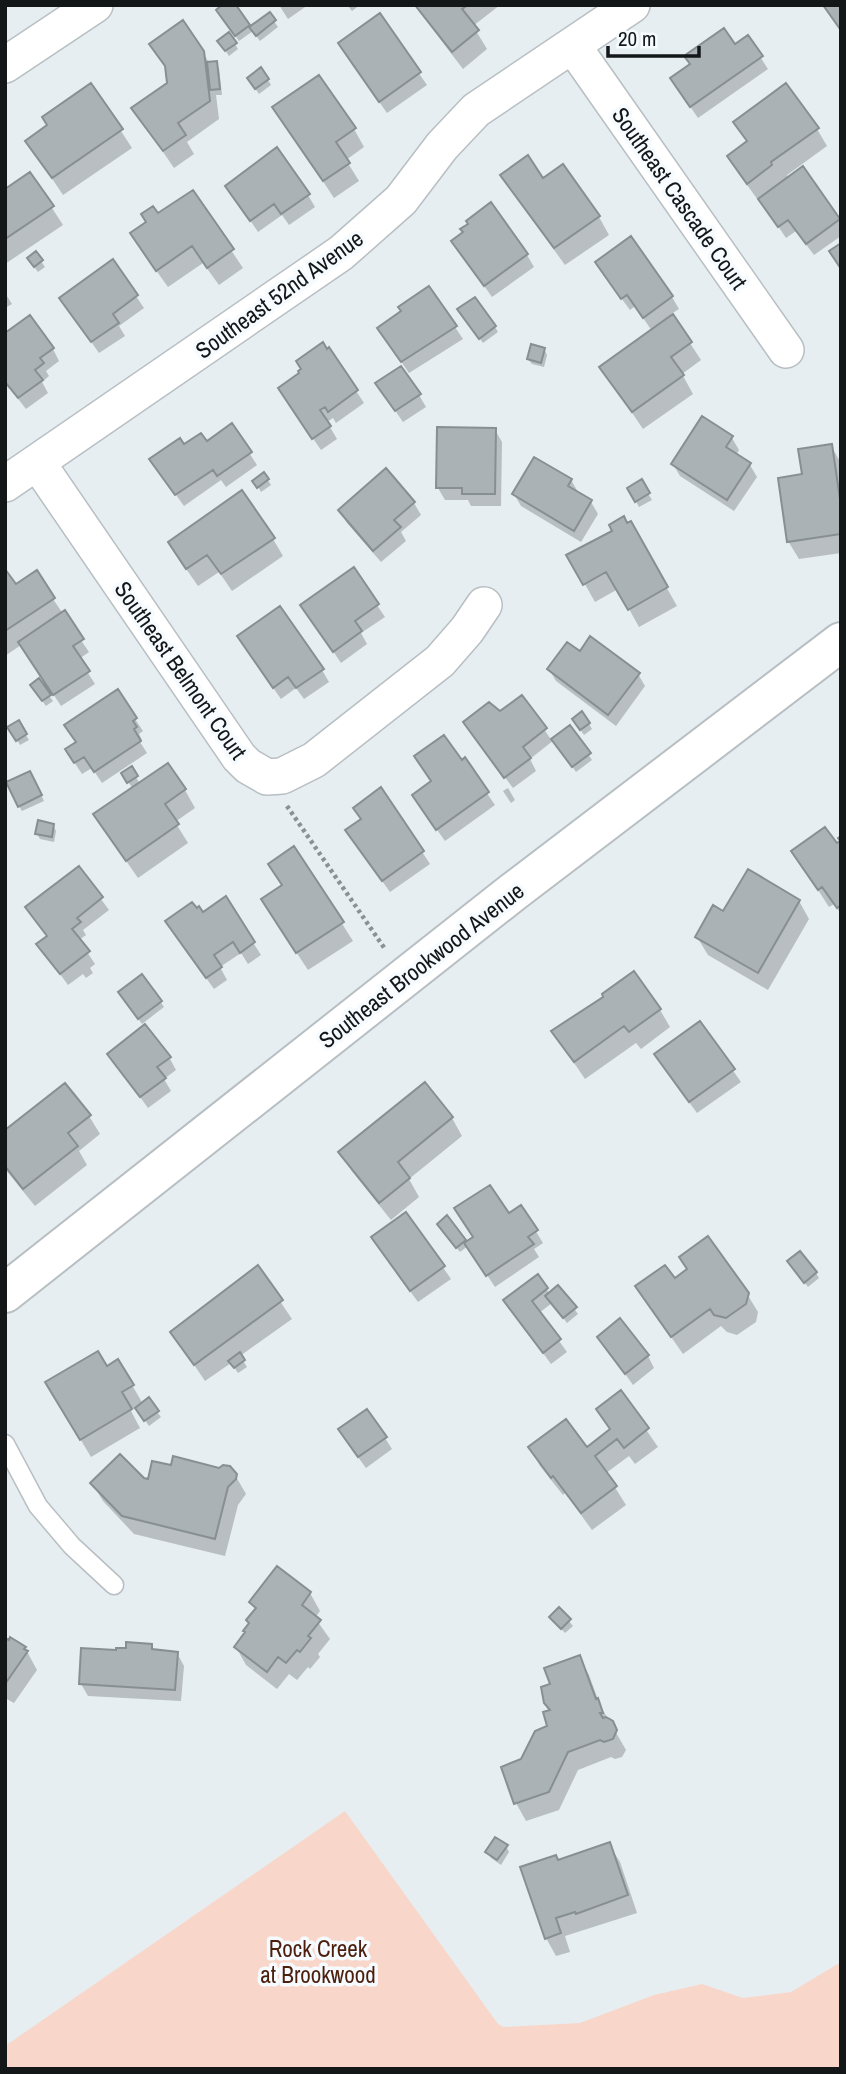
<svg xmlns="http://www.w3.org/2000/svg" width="846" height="2074" font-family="'Archivo Narrow',sans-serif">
  <rect width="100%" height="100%" fill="#e6eef2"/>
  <!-- green -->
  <path fill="#f8d7ca" d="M345,1811l153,213 6,3 76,-4 74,-28 48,-11 41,14 48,-6 50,-30v107h-836v-23z"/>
  <!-- shadow -->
  <path fill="#0003" d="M234,5l16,24 19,-15 9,13 -18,14 -7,-10 -14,10 -18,-25z
    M279,5h29l-20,14z
    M347,5h13l-8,6z
    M414,5h86l-27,21 14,23 -24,20z
    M379,16l48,69 -40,28 -40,-57z
    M748,38l20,31 -70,49 -19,-28 12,-25 43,-18z
    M151,44l52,8 6,11h7l3,5 3,27h-6l3,24 -32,23 7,12 -20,14 -41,-60 36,-24 -2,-14z
    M235,44l3,5 -9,7 -6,-9z
    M268,80l3,5 -12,9 -7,-10z
    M91,85l41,63 -69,47 -36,-54 22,-15z
    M274,107l80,22 10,18 -18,13 13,21 -25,17z
    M735,122l82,7 10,17 -40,29 2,3 14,-9 38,54v13l-27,19 -18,-24 -10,7 -26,-39 -2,1 -19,-26 -10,-17 19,-14z
    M30,174l33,51 -58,39v-73z
    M502,175l41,5 56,37 10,18 -44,30 -52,-72z
    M192,192l51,76 -24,17 -16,-22 -35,24 -25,-35 14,-36z
    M308,195l7,12 -26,18 -7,-10 -24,17 -23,-34z
    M465,233l62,22 7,12 -42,30 -39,-55z
    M631,239l41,58 7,12 -8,5 30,46 -19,14 11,20 -50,35 -42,-62 51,-36 -17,-25 -5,4 -26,-35z
    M36,254l9,13 -7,5 -6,-8z
    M113,262l31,46 -25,18 6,10 -26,17 -30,-43z
    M429,288l34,51 -54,34 -23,-33 17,-28z
    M5,293l7,11 -7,4z
    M463,315l32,12 3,5 -15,11z
    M53,349l6,12 -13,10 3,5 -7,6 6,11 -22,16 -21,-27z
    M544,349l3,6 -3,12 -12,-3 -4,-5z
    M329,350l35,53 -28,20 -3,-5 -6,4 10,17 -16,11 -34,-49z
    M419,395l7,12 -23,15 -18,-26z
    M232,426l25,39 -31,22 -5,-7 -37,26 -33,-46 33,-14 22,-3z
    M495,430l7,12 -1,64h-30l-3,-6h-23l-7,-12z
    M732,438l7,12 -3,5 14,10 7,12 -23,34 -54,-35 -7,-12z
    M831,446l10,17v90l-42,6 -11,-18 16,-65z
    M386,471l28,32 7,12 -20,17 5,9 -25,21 -34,-39 -7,-12z
    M264,474l7,11 -10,7 -6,-11z
    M571,480l7,12 13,10 7,12 -17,28 -60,-36 -7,-12z
    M641,482l11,18 -13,7 -10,-18z
    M630,523l47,83 -38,21 -21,-38 -23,13 -26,-46z
    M273,539l10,17 -51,35 -13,-19 -21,14 -18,-26z
    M353,570l32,47 -24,16 6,11 -26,19 -31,-46z
    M5,572l10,15 38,12 36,53 -10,7 16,25 -34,22 -40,-61 -16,11z
    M246,649l76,21 7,12 -25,17 -8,-11 -15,11z
    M580,653l58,21 7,12 -29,40 -60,-45 -7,-12z
    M38,681l15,20 -7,5 -11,-15z
    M117,692l26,39 -4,3 3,6 -2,2 7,11 -45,30 -10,-15 -10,6 -8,-12 3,-19z
    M522,697l30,44 18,-13 22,32 -16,12 -22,-32 -24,19 6,12 -23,17 -41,-54z
    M18,723l11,17 -9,5 -10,-17z
    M589,724l3,5 -8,6 -7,-10z
    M464,760l31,45 -50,36 -24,-34z
    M131,769l9,15 45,6 10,18 -20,14 13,21 -50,35 -32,-46 27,-43 -10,-15z
    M33,778l11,23 -22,10 -3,-5z
    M508,788l7,12 -4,3 -8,-12z
    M381,789l49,75 -40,28 -35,-49 7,-23z
    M53,825l3,6 -2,11 -14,-3 -3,-5z
    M841,843v71l-7,-10 -5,3 -36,-56 44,-5z
    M294,848l59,93 -45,29 -35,-53z
    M78,868l31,42 -26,20 3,5 -7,5 16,24 -5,4 3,5 -7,5 -3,-4 -15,11 -29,-40 9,-8 -20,-29z
    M225,899l36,56 -13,9 -7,-11 -21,14 7,13 -13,9 -40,-56z
    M799,901l10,18 -41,71 -60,-35 -11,-18z
    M142,976l22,31 -22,17 -19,-26z
    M605,997l55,13 10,17 -29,22 -5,-6 -51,36 -32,-47z
    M700,1023l41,59 -44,31 -34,-46z
    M109,1054l60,3 7,13 -12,9 7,12 -23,17z
    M425,1084l27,34 10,18 -53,43 10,18 -28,23 -40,-50 -10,-18z
    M89,1116l11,18 -21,17 8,14 -52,41 -30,-37v-37z
    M521,1207l22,36 -9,6 5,8 -44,30 -27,-41 -8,6 -18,-22 5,-12 19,26z
    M406,1214l45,65 -33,23 -38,-52z
    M257,1267l35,52 -52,37 7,11 -9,6 -7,-10 -26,18 -33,-49z
    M792,1267l24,6 3,5 -11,9z
    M537,1276l13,18 8,-7 20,27 -11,9 -15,-20 -13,10 28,39 -16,12 -46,-63z
    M674,1281l73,13 11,18 -2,10 -19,13 -10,-3 -6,-6 -38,28 -35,-50z
    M599,1337l49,19 6,12 -21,17z
    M118,1361l25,43 14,8 4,5 -12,9 -13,-19 -5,4 9,17 -49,29 -44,-74 60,-15z
    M620,1392l38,55 -23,17 -6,-8 -23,17 20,32 -34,25 -27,-37 -2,2 -23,-29 -10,-18 56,1 25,-18 -13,-22z
    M385,1438l7,11 -26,19 -19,-26z
    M235,1475l11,19 -8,11 -13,51 -91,-22 -31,-33 -11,-18z
    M310,1593l10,18 -5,7 15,21 -12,15 2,3 -10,12 -2,-2 -11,13 -8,-6 -12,15 -31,-24 -10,-18 10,-14 10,-23 -5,-8z
    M559,1609l14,17 -8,7 -10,-11z
    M5,1640l20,8 12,22 -23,33 -9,-5z
    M151,1646l3,5 23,2 7,13 -3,35 -93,-5 -7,-12 37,-32z
    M579,1657l10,18 11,30 26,45 -4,7 -7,2 -4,-2 -33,13 -19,40 -33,11 -10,-18 -13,-35 19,-7 28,-33 2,-43z
    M609,1844l11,18 17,51 -72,23 5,16 -14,4 -10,-18 12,-76z
    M506,1846l3,6 -8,13 -10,-7 -4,-6z"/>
  <!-- building -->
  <path fill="#abb2b6" stroke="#888f93" stroke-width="2" d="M222,5h14l14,20 -15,11 -19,-26z
    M415,5h53l-6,4 17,21 -27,22z
    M823,5h18v24h-1z
    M270,12l6,8 -20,16 -7,-9z
    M380,13l41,59 -42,30 -41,-59z
    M183,20l21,31 6,50 -32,22 8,12 -23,16 -32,-43 36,-25 -2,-17 -16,-22z
    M724,28l11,16 13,-9 15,21 -73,51 -20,-29 20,-14 -6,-8z
    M229,32l8,11 -12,8 -8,-10z
    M217,61l3,28 -10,1 -3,-28z
    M261,67l8,12 -14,10 -8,-11z
    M319,75l37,53 -20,14 14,21 -27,18 -51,-74z
    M91,83l32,46 -71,49 -27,-37 22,-16 -5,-8z
    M786,83l33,45 -48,34 1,3 -25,19 -20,-28 20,-15 -14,-19z
    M277,147l33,47 -29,20 -7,-10 -24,17 -25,-35z
    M528,155l15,23 20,-14 37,52 -46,32 -54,-73z
    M803,166l37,53 -34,25 -18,-24 -10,7 -20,-28z
    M30,172l24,34 -49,33v-50z
    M193,190l41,59 -27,19 -15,-22 -36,25 -26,-38 16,-11 -5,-8 12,-8 5,7z
    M491,202l37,52 -44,32 -33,-45 12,-9 -3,-3 8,-5 -2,-3z
    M631,236l42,60 -30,22 -16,-23 -6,4 -26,-37z
    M841,243v26l-12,-18z
    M36,251l7,9 -9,7 -7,-9z
    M113,259l25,36 -25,19 6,9 -28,19 -32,-44z
    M429,286l28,40 -56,36 -24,-34 24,-17 -3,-4z
    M475,297l21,29 -17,13 -22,-30z
    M673,314l19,28 -21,15 13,18 -52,37 -33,-45z
    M30,315l24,33 -14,10 4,5 -9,7 8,10 -25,18 -13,-16v-49z
    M323,342l4,7 2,-2 29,43 -30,22 -3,-5 -5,3 11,16 -19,13 -34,-51 21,-15 -1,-2 3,-2 -5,-8z
    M531,344l14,4 -4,15 -14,-4z
    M401,366l20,28 -26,17 -20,-28z
    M702,416l31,20 -7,11 25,16 -24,37 -56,-36z
    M232,423l20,29 -35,24 -4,-6 -38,25 -26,-36 31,-21 4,6 17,-11 6,8z
    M437,427l59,1 -1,66h-33v-6h-26z
    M832,444l9,62v28l-54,8 -9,-64 24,-4 -4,-25z
    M534,457l38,22 -4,7 24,14 -18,31 -62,-37z
    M386,468l29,34 -21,18 7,7 -28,24 -35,-41z
    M264,472l5,7 -12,9 -5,-7z
    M642,479l8,14 -15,9 -8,-14z
    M242,490l33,48 -54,36 -14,-19 -21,14 -18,-27z
    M624,516l3,7 4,-2 37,66 -40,23 -22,-38 -23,13 -17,-30 46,-24 -3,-6z
    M354,567l25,37 -24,17 7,10 -29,21 -33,-47z
    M5,569l11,15 21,-14 18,28 -50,33z
    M280,606l44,63 -28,19 -8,-11 -15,11 -36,-52z
    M65,610l19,29 -11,7 17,25 -37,24 -35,-53z
    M590,636l50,37 -32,42 -61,-46 20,-27 13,9z
    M39,678l12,17 -9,6 -12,-16z
    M118,689l19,29 -4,3 4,6 -3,2 7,12 -47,31 -10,-15 -10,6 -9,-14 11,-7 -12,-17z
    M522,695l25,33 -24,19 8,11 -27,20 -41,-56 26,-20 11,9z
    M582,711l8,12 -10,7 -8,-11z
    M19,720l8,14 -11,7 -9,-14z
    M570,725l21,28 -19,14 -21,-28z
    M444,735l18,25 3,-3 24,35 -53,38 -24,-35 19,-14 -17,-25z
    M168,763l18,26 -21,15 14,20 -53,37 -33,-47z
    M132,766l6,10 -11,7 -6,-10z
    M30,771l12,24 -24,12 -12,-25z
    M381,787l43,64 -42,30 -37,-51 16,-11 -8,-11z
    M38,820l16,4 -2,13 -17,-3z
    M825,827l12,16 3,-2 -2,-3 3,-2v69l-4,3 -15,-21 -4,3 -27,-39z
    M294,846l50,76 -48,31 -35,-54 21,-14 -14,-21z
    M79,866l24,31 -26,21 4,4 -9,7 18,22 -30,23 -24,-30 11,-8 -22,-29z
    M748,869l52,31 -42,73 -63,-36 18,-32 10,6z
    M226,896l29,46 -15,11 -7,-11 -19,13 8,12 -16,11 -41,-57 27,-19 5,6 2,-2 4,6z
    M634,971l27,38 -32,23 -5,-6 -50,36 -23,-31 52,-34 -1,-3z
    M142,974l20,27 -24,18 -20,-27z
    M700,1021l35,48 -46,33 -35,-48z
    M145,1024l26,33 -14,10 9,11 -26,19 -33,-43z
    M425,1082l28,35 -55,45 12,16 -31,25 -41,-51z
    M65,1083l26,32 -23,18 10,13 -55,43 -18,-23v-36z
    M490,1185l19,28 12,-8 17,25 -10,7 6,7 -48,32 -22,-33 9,-6 -19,-29z
    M406,1212l39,54 -35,25 -39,-54z
    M447,1215l19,25 -10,8 -19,-24z
    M708,1236l41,57 -3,11 -20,14 -12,-3 -4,-6 -39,28 -36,-51 30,-21 10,13 12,-9 -8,-12z
    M800,1251l17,21 -13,11 -17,-22z
    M258,1265l25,35 -89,65 -24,-33z
    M538,1274l10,14 -16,13 29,38 -18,14 -40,-53z
    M558,1285l19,22 -14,11 -18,-22z
    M620,1318l29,37 -24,19 -28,-37z
    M98,1351l9,15 11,-7 16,26 -12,7 10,17 -52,31 -35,-58z
    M240,1352l5,8 -11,8 -6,-7z
    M621,1390l28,38 -25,20 -7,-9 -22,17 22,30 -36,27 -28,-37 -2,2 -23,-31 38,-28 21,28 23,-18 -14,-20z
    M149,1397l10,14 -15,10 -9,-13z
    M367,1409l20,28 -29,20 -20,-28z
    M120,1454l24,24 4,1 4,-18 19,4 2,-9 46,12 4,-3 7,1 7,8 -1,5 -8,8 -13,52 -93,-23 -32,-33z
    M277,1566l34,26 -9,13 19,15 -13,16 3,2 -11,14 -3,-2 -11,13 -8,-6 -11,15 -33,-25 11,-15 -2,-1 6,-8 -3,-3 10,-12 -7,-6z
    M559,1607l12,12 -10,10 -12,-12z
    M10,1637l16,10 -2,2 4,2 -23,33v-46l4,2z
    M126,1642l26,2v5l26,3 -3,38 -96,-6 2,-36 35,2v-2h10z
    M580,1655l16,44 2,-1 5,15h-3l3,5 3,-1 7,4 4,9 -4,9 -9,3 -4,-2 -32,12 -19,40 -35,12 -13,-37 20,-8 14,-28 12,-5 -4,-14 7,-2 -6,-7 -3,-16 9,-3 -6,-16z
    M495,1837l13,8 -11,15 -12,-8z
    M610,1842l18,53 -52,19 -1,-2 -19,6 5,15 -16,6 -25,-72 36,-12 2,5z"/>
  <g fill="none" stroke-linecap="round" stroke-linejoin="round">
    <defs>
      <path id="service" d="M5,1444l33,62 34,40 42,39"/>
      <path id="minor" d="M573,46l213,304
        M5,65l90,-60
        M37,462l202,295 9,9 19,11 15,-1 32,-16 126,-99 27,-31 17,-25
        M5,484l336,-231 60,-53 41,-54 34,-36 156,-105"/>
      <path id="secondary" d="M5,1293l508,-401 328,-250"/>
    </defs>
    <!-- service casing -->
    <use href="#service" stroke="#b8bfc3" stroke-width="21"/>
    <!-- minor casing -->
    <use href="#minor" stroke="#b8bfc3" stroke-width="38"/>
    <!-- secondary casing -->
    <use href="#secondary" stroke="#b8bfc3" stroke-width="42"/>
    <!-- path -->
    <path stroke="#8a9093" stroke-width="4.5" stroke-dasharray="3.5 3.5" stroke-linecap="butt" d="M287,806l98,143"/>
    <!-- service -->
    <use href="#service" stroke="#fff" stroke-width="18"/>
    <!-- minor -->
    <use href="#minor" stroke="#fff" stroke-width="35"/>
    <!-- secondary -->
    <use href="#secondary" stroke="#fff" stroke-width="38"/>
  </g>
  <g text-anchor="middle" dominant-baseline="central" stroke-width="7" stroke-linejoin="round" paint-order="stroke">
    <!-- street labels -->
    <g font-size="23" fill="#141718" stroke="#f5fbfe">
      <text transform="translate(680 198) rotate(55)">Southeast Cascade Court</text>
      <text transform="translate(279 294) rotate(-36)">Southeast 52nd Avenue</text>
      <text transform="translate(181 670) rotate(55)">Southeast Belmont Court</text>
      <text transform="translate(421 965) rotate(-38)">Southeast Brookwood Avenue</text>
    </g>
    <!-- park labels -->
    <g font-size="23" fill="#4c1f0c" stroke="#f5fbfe">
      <text x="318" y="1948">Rock Creek<tspan x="318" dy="26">at Brookwood</tspan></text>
    </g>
  </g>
  <!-- border -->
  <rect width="846" height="2074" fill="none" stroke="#141718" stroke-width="14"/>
  <!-- scale -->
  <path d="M608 46v10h91v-10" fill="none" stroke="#141718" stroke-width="3.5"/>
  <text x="618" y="46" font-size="21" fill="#141718" stroke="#f5fbfe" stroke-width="5" paint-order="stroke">20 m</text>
</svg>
